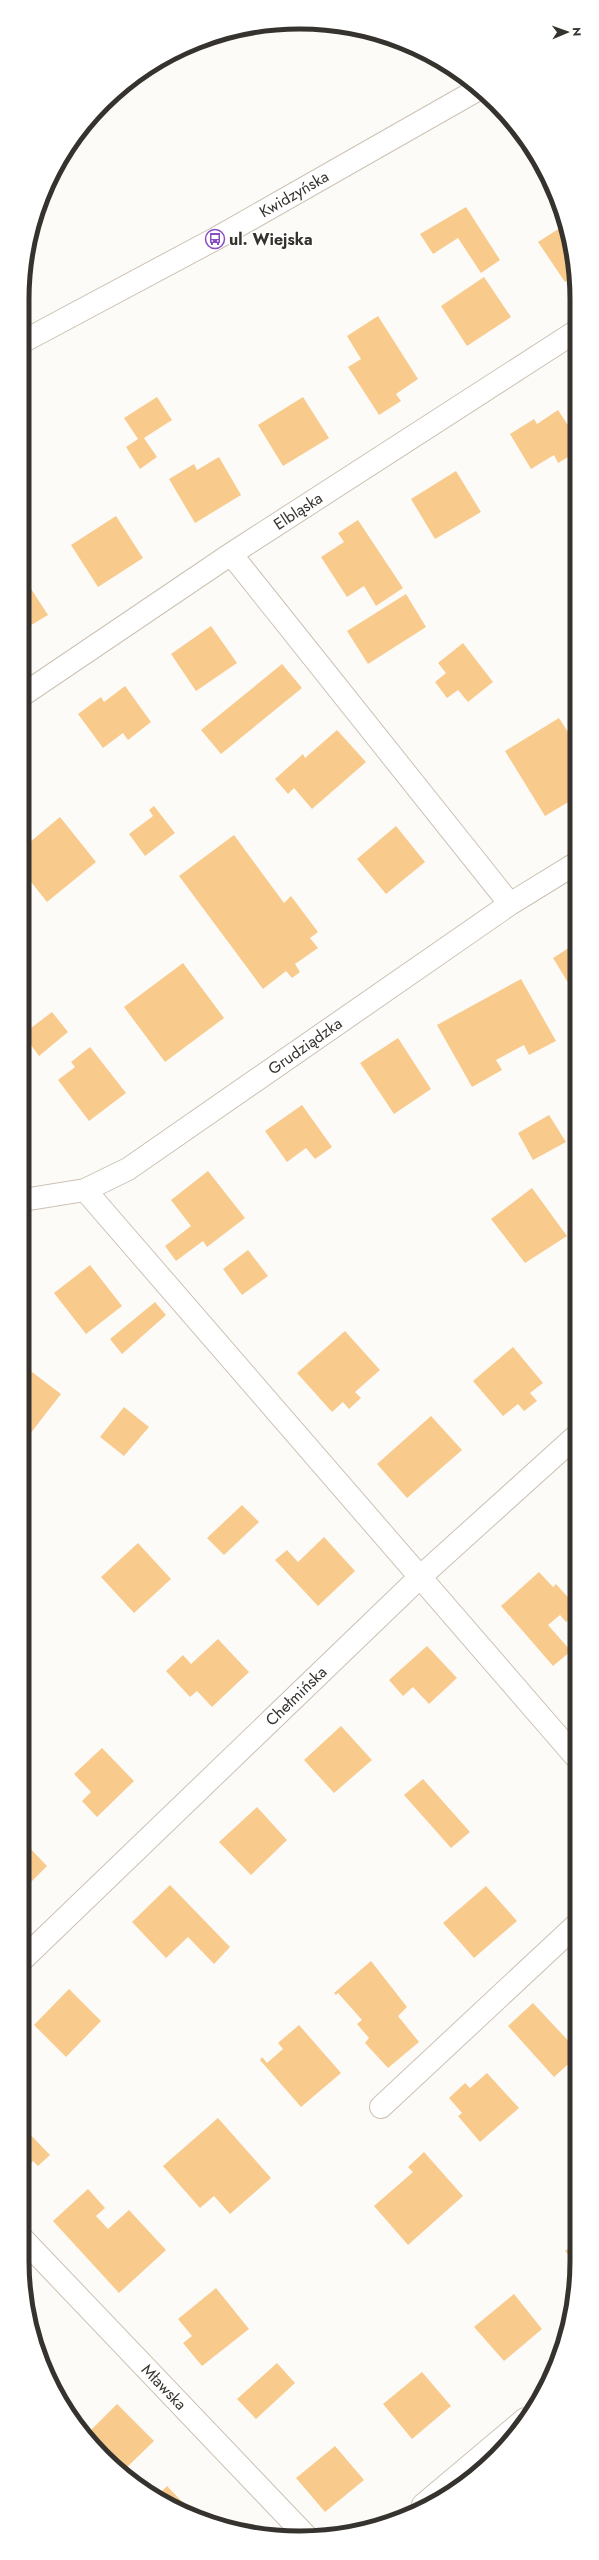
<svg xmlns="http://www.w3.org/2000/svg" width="599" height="2560" font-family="Jost,sans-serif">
  <rect width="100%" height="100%" fill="#fdfbf8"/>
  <!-- building -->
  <path fill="#f8cb8d" d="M466,207l34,53 -19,13 -23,-35 -25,16 -13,-20z
    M563,226l12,38v12l-10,6 -27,-40z
    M484,277l27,40 -44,29 -26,-40z
    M378,316l40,63 -22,15 5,7 -22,14 -31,-48 13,-8 -14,-23z
    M157,397l15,23 -28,18 13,19 -17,12 -14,-22 12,-8 -14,-21z
    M303,397l26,41 -46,28 -25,-41z
    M558,410l17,26v17l-17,10 -4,-8 -23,14 -21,-35 24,-15 3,5z
    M219,457l22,38 -46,28 -26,-44 25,-15 3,6z
    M456,471l25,41 -46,27 -24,-40z
    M116,516l27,42 -45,29 -27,-42z
    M358,520l45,68 -27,18 -12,-20 -17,11 -26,-40 23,-15 -6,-9z
    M24,578l24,37 -20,12 2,2 -6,4z
    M406,594l20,33 -58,37 -21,-33z
    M211,626l26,37 -41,28 -25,-37z
    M463,643l30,39 -25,20 -10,-12 -11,8 -12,-16 11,-9 -8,-10z
    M282,664l20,24 -81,66 -20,-24z
    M125,686l26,36 -23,18 -5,-7 -20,15 -25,-34 23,-17 3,5z
    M559,718l16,25v55l-30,18 -40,-65z
    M337,730l29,32 -54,47 -18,-21 -6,6 -13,-15 28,-25 2,4z
    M154,806l21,27 -30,23 -16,-22 24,-18 -4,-6z
    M60,817l36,45 -49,40 -23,-29v-26z
    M396,826l29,36 -39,32 -29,-35z
    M234,835l50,68 7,-7 27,36 -8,6 8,10 -23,16 5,8 -8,6 -6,-7 -23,18 -84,-113z
    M575,944v50l-22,-36z
    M183,963l41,55 -59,44 -41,-55z
    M521,979l35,62 -27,14 -5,-10 -28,15 6,10 -30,17 -35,-62z
    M52,1012l16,20 -29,24 -16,-22z
    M398,1038l33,51 -37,25 -34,-51z
    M90,1047l36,46 -37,28 -31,-41 17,-13 -4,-5z
    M302,1105l30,42 -17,12 -9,-11 -19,14 -22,-31z
    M549,1115l17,27 -33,18 -15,-27z
    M208,1171l37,47 -38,29 -4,-6 -27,20 -11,-15 26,-20 -20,-26z
    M532,1188l35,48 -42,27 -34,-44z
    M248,1250l20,26 -26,19 -19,-26z
    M90,1265l32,41 -36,28 -32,-41z
    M575,1296v10l-5,-6z
    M155,1302l11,13 -44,39 -12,-15z
    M345,1331l35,39 -25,22 6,6 -12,11 -6,-7 -11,10 -35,-39z
    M513,1347l30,36 -13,10 7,8 -13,10 -6,-7 -15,12 -30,-35z
    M24,1366l37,28 -31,40 -7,-5z
    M124,1407l25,20 -25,29 -24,-19z
    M431,1416l31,34 -55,48 -30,-34z
    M242,1505l17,17 -35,33 -17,-17z
    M324,1537l31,34 -37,35 -43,-46 12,-10 11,12z
    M138,1543l33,36 -37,34 -33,-36z
    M539,1572l14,15 3,-3 19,21v10l-9,7 -6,-7 -12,10 23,26 -18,15 -52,-60z
    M218,1639l31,33 -37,35 -15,-16 -7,6 -24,-26 17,-16 8,9z
    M427,1646l30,32 -28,26 -16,-17 -10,9 -14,-16z
    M341,1726l31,34 -38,33 -30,-33z
    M102,1748l32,33 -37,36 -15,-16 9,-9 -17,-18z
    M423,1779l47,53 -19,16 -47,-53z
    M257,1807l30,33 -36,35 -32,-33z
    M23,1841l24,25 -25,25v-44z
    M170,1885l60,62 -16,17 -26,-27 -22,21 -34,-36z
    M486,1886l31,35 -43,37 -31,-35z
    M371,1961l36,46 -9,9 21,26 -31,26 -23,-25 4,-5 -12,-14 5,-4 -24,-27 -2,2 -2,-2z
    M69,1989l32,32 -35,36 -32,-32z
    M533,2003l42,45v10l-21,19 -46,-51z
    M299,2025l42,48 -40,34 -41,-47 2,-3 5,6 16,-14 -5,-6z
    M487,2073l32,35 -39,34 -22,-26 4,-3 -13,-15 16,-15 5,5z
    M218,2118l53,60 -41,36 -16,-18 -14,12 -37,-42z
    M22,2126l28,29 -12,11 -5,-5 -11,10z
    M424,2152l39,44 -55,49 -34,-39 39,-34 -5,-5z
    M88,2189l17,19 -9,8 12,13 21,-19 37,40 -47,43 -66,-72z
    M575,2243v19l-10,-11z
    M216,2288l33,41 -47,37 -19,-23 9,-7 -14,-17z
    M514,2294l28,35 -38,32 -30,-34z
    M277,2363l18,20 -39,36 -19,-20z
    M422,2372l29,34 -39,33 -29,-35z
    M117,2404l37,37 -32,31 -31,-28 -5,-9z
    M335,2446l29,34 -39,32 -29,-34z
    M167,2486l20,21 -5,4 -26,-14z"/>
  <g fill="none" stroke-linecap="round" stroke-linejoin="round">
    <defs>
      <path id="lane" d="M85,1190l490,566
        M381,2107l194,-181"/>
      <path id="street" d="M231,554l279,350
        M24,694l207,-140 344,-222
        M23,1200l62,-10 43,-21 382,-265 65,-40
        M22,1960l398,-383 155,-140
        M22,2238l285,299
        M423,2505l102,-86"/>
      <path id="secondary" d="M24,341l191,-102 262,-149"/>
    </defs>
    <!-- lane casing -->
    <use href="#lane" stroke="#ccc2b4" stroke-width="24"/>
    <!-- street casing -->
    <use href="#street" stroke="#ccc2b4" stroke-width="24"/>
    <!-- secondary casing -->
    <use href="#secondary" stroke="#ccc2b4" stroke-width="24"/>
    <!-- lane -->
    <use href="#lane" stroke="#fff" stroke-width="22"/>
    <!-- street -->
    <use href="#street" stroke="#fff" stroke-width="22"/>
    <!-- secondary -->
    <use href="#secondary" stroke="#fff" stroke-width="22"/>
  </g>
  <!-- icons -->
  <defs>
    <symbol id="bus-ring" viewBox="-11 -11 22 22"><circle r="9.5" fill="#fff" stroke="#8a4cc1" stroke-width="1.5"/><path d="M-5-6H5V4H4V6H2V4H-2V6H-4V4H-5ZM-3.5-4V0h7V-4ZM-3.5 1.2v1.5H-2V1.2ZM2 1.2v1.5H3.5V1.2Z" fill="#8a4cc1"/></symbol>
  </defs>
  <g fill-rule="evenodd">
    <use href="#bus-ring" x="204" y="228" width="22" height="22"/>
  </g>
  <g text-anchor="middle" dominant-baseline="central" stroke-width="3" stroke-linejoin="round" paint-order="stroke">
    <!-- street labels -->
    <g font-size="16" fill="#36322d" stroke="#fff">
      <text transform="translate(294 194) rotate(-30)">Kwidzyńska</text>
      <text transform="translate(298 511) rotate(-33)">Elbląska</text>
      <text transform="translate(305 1046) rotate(-35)">Grudziądzka</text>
      <text transform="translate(296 1696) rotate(-44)">Chełmińska</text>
      <text transform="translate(164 2387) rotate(46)">Mławska</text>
    </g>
    <!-- poi labels -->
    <g font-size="16" font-weight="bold" fill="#36322d" stroke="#fff" text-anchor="start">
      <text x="229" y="239">ul. Wiejska</text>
    </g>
  </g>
  <!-- crop -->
  <path d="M0 0H599V2560H0ZM299 29H300A270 270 0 0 1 570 299V2261A270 270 0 0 1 300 2531H299A270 270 0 0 1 29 2261V299A270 270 0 0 1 299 29Z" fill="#fff" fill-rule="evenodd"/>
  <path fill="none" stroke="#36322d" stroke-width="5" d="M299 29H300A270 270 0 0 1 570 299V2261A270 270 0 0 1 300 2531H299A270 270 0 0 1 29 2261V299A270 270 0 0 1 299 29Z"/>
  <!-- north arrow -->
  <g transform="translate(567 32) rotate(88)" stroke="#ffffff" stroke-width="3" paint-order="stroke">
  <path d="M0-3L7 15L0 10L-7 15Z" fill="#36322d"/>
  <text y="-6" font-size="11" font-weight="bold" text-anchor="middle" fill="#36322d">N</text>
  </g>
</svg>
